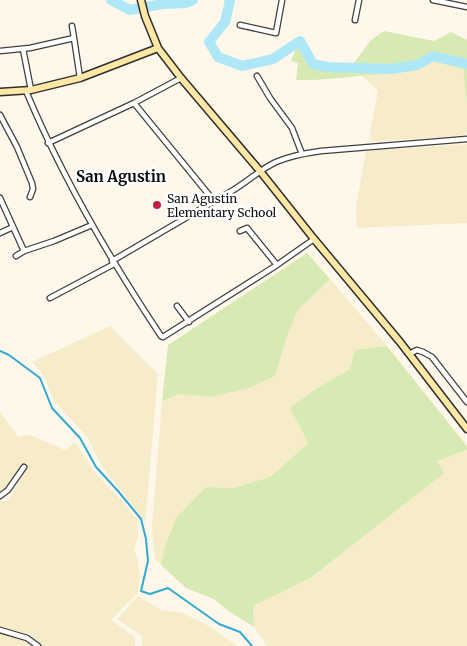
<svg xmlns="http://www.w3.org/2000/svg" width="467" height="646" font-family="Merriweather,serif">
  <rect width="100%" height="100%" fill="#fff8ea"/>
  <!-- farmland -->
  <path fill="#f6ecca" d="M431,61l32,8 4,35v31l-95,7 -2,-11 8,-40 -16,-15 28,-2 30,-6z
    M467,144v79l-110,5 -1,-21 10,-56z
    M330,279l57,67 -32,4 -5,19 -36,21 -24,18 18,35 -38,34 -37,11 -27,-1 -41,59 -4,19 -6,-6 -3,-32 10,-126 18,-7 31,3 75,-58 11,-28z
    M110,326l48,48 -13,151 -2,-6 -42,-54 -13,-27 -33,-36 -13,-29 -10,-11z
    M0,412l18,25 12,-2 35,15 10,-8 21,32 23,24 18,21 1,17 -4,14 3,8 3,18 -2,17 -27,27 24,17v9h-135v-145h8l15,-26 -2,-1 -21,21z
    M467,450v196h-200l-13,-19 -1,-21 59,-28 131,-105 -6,-12z
    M138,596l23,14 21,3 22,10 34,23h-96v-10l-25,-17z"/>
  <!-- green -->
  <path fill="#d8eab3" d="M384,31l50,10 17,-9 16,8v64l-4,-35 -32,-8c-24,13 -46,13 -72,15 -21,2 -42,5 -63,4l2,-17 -7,-2 9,-22 14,23 13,4 27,-3 17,-23z
    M307,253l23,26 -33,32 -11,28 -11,37 -26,12 -38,9 -31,-3 -18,7 6,-56z
    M387,346l80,100v4l-30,11 7,12 -133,105 -58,28 1,21 -27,-17 -13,-11 -28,-11 -25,-23 4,-19 12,-29 29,-30 27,1 37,-11 38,-34 -18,-35 24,-18 36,-21 5,-19z"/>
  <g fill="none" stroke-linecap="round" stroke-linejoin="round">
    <!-- stream -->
    <path stroke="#31a9d2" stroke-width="2" d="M0,351l9,4 31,23 12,30 28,30 16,29 22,24 23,28 5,20 2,22 -7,30 9,3 18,-6 51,36 21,8 12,14"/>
    <!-- river -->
    <path stroke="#ade7f8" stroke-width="10" d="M111,0l19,10 32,-6 24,-1 7,-3
      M229,0l1,1 -5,21 -16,20 9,15 24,9 31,-7 27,-18 13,23 14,3 64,2 26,-4 16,-9 34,8"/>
    <defs>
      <path id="street" d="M433,0l34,7
        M355,20l4,-20
        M240,25l36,8 6,-33
        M72,26l2,12
        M23,49l8,41
        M0,51l30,-3 44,-10 6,40
        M257,76l13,22 22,30 10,26
        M26,91c36,86 83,167 135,245l2,1 114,-72 37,-26
        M134,103l80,98
        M0,115l17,32 15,36 1,6 -3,8
        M48,143l86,-40 47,-25
        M0,198l24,53 30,-10 38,-16
        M240,231l7,-3 30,37
        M0,233l13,-6
        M16,256l8,-5
        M112,261l118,-69c16,-9 29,-22 46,-30 14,-6 30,-9 45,-11l146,-12
        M50,298l64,-34
        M177,306l12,16
        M409,354l8,-4 6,2 9,5 35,45
        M0,496l8,-6 16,-23
        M0,630l27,8 11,8"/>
      <path id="secondary" d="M141,0l4,16 13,32 23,30 79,93 54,68 86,103 67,87
        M0,92l31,-2 49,-12 78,-30"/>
    </defs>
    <!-- street casing -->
    <use href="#street" stroke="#3f3f3f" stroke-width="7"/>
    <!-- secondary casing -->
    <use href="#secondary" stroke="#2e2e2e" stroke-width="9"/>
    <!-- street -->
    <use href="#street" stroke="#fff" stroke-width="4.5"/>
    <!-- secondary -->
    <use href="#secondary" stroke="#ffe8a5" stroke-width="6"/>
  </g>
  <!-- markers -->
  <circle fill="#c01f3e" stroke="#fff" stroke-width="2" cx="157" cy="205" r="5"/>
  <g text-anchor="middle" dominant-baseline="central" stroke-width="5" stroke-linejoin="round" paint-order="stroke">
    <!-- poi labels -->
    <g font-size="12" fill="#0c0c0c" stroke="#fff" text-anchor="start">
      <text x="167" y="198">San Agustin<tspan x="167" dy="14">Elementary School</tspan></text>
    </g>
    <!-- quarter labels -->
    <g font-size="15" font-weight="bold" fill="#0c0c0c" stroke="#fff">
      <text x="121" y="176">San Agustin</text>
    </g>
  </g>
</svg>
